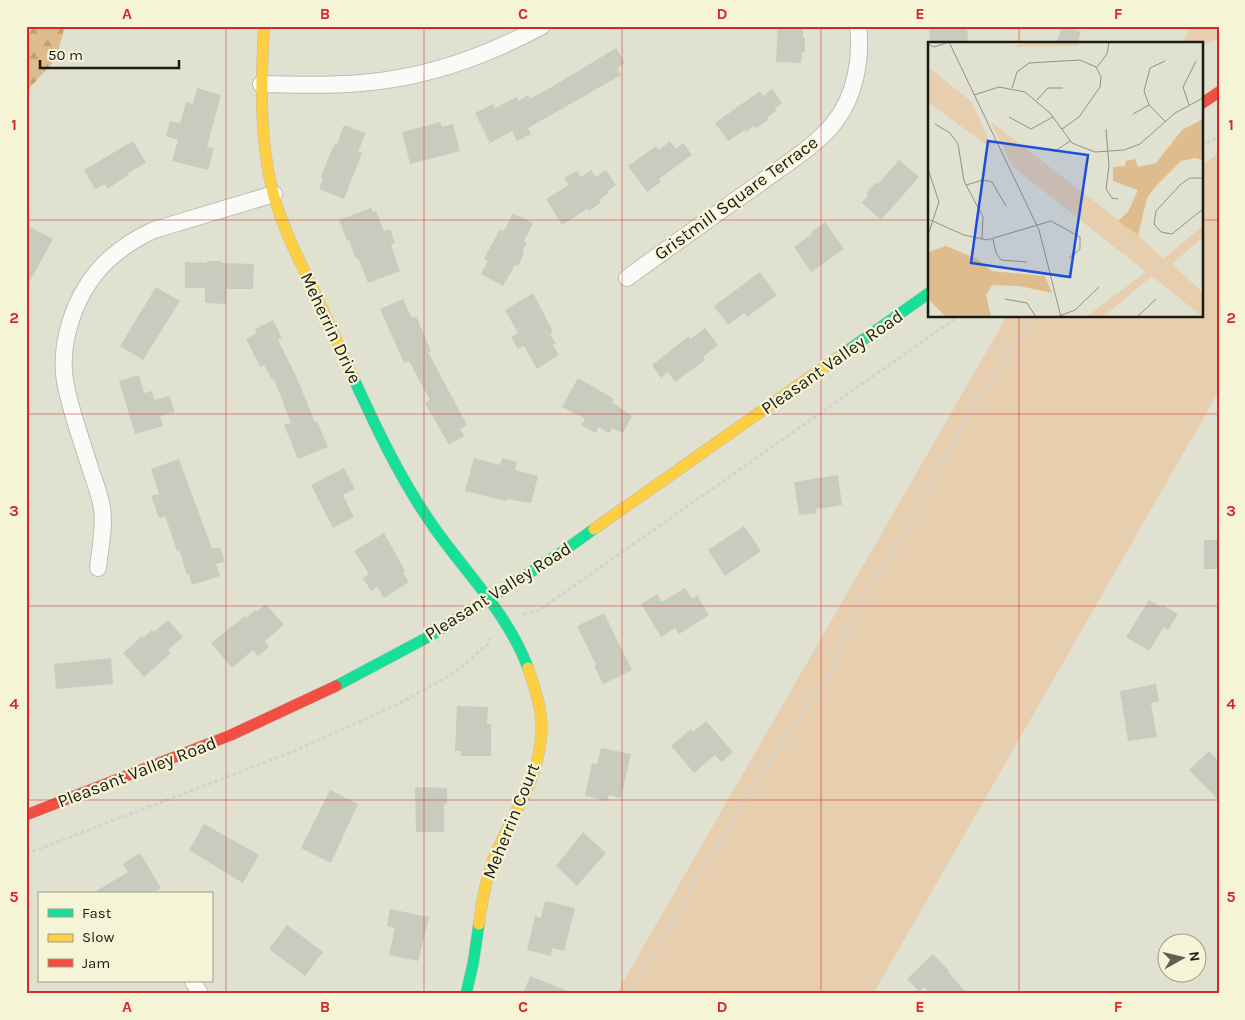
<svg xmlns="http://www.w3.org/2000/svg" width="1245" height="1020" font-family="Karla,sans-serif">
  <defs>
    <pattern id="forest-firs" width="22" height="20" patternUnits="userSpaceOnUse" patternTransform="scale(1.25)"><rect width="22" height="20" fill="#dfbc8d"/><path d="M5 1l3.5 6h-7zM16 11l3.5 6h-7z" fill="#bfa179"/></pattern>
  </defs>
  <rect width="100%" height="100%" fill="#e1e1d1"/>
  <!-- grass -->
  <path fill="#e6ceae" d="M1191,26h28v11l-18,11v-4h-19z
    M1219,153v238l-346,603h-257l391,-678h194v-151z"/>
  <!-- forest -->
  <path fill="url(#forest-firs)" d="M26,26h39l-9,33 -30,33z"/>
  <!-- building -->
  <path fill="#c9cbbe" d="M778,26h25v11l2,1v14h-3l-1,11 -25,-1z
    M929,26h38l1,15h-7v3h-31z
    M1062,26l19,6 -4,12h-21z
    M616,48l9,15 -8,5 4,7 -93,53 3,6 -14,7 -5,-10 -22,12 -15,-30 18,-9 2,4 22,-11 1,4 10,-6 2,4 20,-11z
    M197,88l24,7 -14,52 7,1 -6,22 -36,-9 6,-21 -12,-4 4,-15 10,2 6,-21 7,2z
    M772,89l10,14 -7,6 1,2 -9,7 1,2 -12,8 -2,-2 -8,6 -1,-2 -17,11 -13,-18 45,-32 3,5z
    M440,122l2,5 11,-3 7,27 -50,13 -8,-32z
    M344,125l21,8v2l-7,17 4,1 -18,46 -25,-10 4,-11 -2,-1 9,-23 5,-11 2,1z
    M133,141l13,22 -18,10 1,2 -22,14 -2,-5 -10,5 -11,-19z
    M670,141l6,8 7,-6 9,12 -33,24 2,3 -14,10 -19,-26 28,-20 3,4z
    M899,160l20,17 -38,43 -19,-17 6,-8 -2,-1 9,-11 3,1z
    M591,170l5,7 10,-7 10,15 -9,6 2,2 -10,7 2,3 -13,8 -1,-2 -25,16 -16,-26 23,-14 -5,-7 13,-7 4,6z
    M371,208l2,4 3,-1 8,20 6,-2 5,14 -4,2 9,26 -32,12 -10,-25 -2,1 -7,-19h-2l-8,-20z
    M513,213l20,10 -9,18 3,1 -5,10 2,1 -6,13 -3,-1 -12,21 -22,-12 7,-13 -4,-2 16,-30 4,2z
    M825,222l19,27 -33,23 -17,-25 18,-13 -1,-2z
    M26,225l27,14 -27,49z
    M207,261h14v2l33,1 -1,25h-27v15l-21,-1v-15h-20v-26l22,1z
    M760,272l17,23 -30,22 -3,-4 -16,12 -14,-19z
    M156,287l24,14 -37,59 -23,-14z
    M533,293l20,39 -3,2 6,10 -3,1 6,10 -22,14 -13,-23 -6,3 -7,-12 7,-4 -13,-23z
    M403,299l9,19 4,-2 15,35 -3,1 39,73 -7,4 4,7 -15,9 -24,-42 5,-3 -21,-39 -5,2 -24,-54z
    M273,320l9,18 -4,2 18,36 19,46 2,-1 11,26 -30,12 -14,-34 7,-2 -17,-44 -2,1 -8,-15 -4,2 -14,-28 11,-6 -2,-4z
    M705,328l13,17 -15,12 2,3 -30,22 -7,-10 -7,6 -9,-13 37,-29 1,3z
    M139,375l5,18 8,-2 2,9 15,-4 6,16 -15,4 3,10 -28,8 -16,-53z
    M578,378l36,21 -2,3 20,14 -9,17 -11,-5 -3,5 -11,-6 -2,6 -15,-8 4,-6 -23,-12z
    M474,458l26,7 2,-7 15,4 -2,8 23,6 -7,27 -24,-4v2l-42,-10z
    M179,459l33,90 8,-2 5,15 -9,2 4,12 -28,9 -3,-11h-2l-8,-24 -2,1 -12,-35 -6,2 -8,-22 8,-2 -8,-25z
    M344,468l11,21 -12,6 11,22 -21,11 -22,-43z
    M838,475l4,30 -26,4 1,4 -18,2 -5,-33z
    M744,526l17,25 -36,25 -17,-26z
    M384,533l21,38 -2,1 6,10 -25,16 -7,-11 -6,4 -8,-13 6,-4 -15,-23z
    M1204,540h15v29h-15z
    M685,588l7,11 5,-4 12,20 -30,19 -4,-6 -14,9 -20,-33 16,-10 5,8z
    M1149,600l13,7 1,-2 15,9 -10,16 -4,-3 -15,24 -23,-14z
    M266,604l18,21 -19,16 4,6 -11,9 -5,-6 -21,18 -21,-25 34,-27 1,2 9,-8 1,2z
    M604,613l28,57 -29,14 -9,-18 2,-1 -19,-39z
    M168,620l15,17 -15,13 3,3 -27,24 -21,-24 19,-17 1,2 9,-8 2,2z
    M111,658l2,26 -57,5 -2,-25z
    M1156,684l3,17 -8,2 6,34 -29,4 -8,-50z
    M457,706l31,1 -1,17h4v32h-30v-5h-6z
    M706,721l27,31 -11,10 -7,-7 -21,18 -23,-27 20,-17 2,3z
    M601,748l30,6 -10,44 -12,-3 -2,6 -22,-5 7,-33 5,1z
    M1209,751l10,10v39l-30,-30z
    M415,787l32,1v16h-3v28h-28z
    M330,790l28,14 -27,59 -30,-15z
    M204,824l55,31 -16,28 -54,-33z
    M583,832l23,21 -29,33 -21,-20z
    M140,853l21,35 -10,6h-60l37,-22 -5,-8z
    M545,901l30,7 -11,43 -12,-3 -1,8 -24,-6 8,-34 6,2z
    M390,909l39,8 -11,44 -29,-6 6,-27 -8,-2z
    M287,925l36,27 -18,24 -36,-27z
    M933,954l16,17 -1,1 20,22h-38l-6,-7 -5,5 -12,-13z
    M530,976l43,17 -1,1h-49z"/>
  <g fill="none" stroke-linecap="round" stroke-linejoin="round">
    <defs>
      <path id="street" d="M261,84c33,1 67,2 100,-1 65,-5 124,-26 181,-57
        M627,278c44,-32 89,-64 133,-95 23,-17 57,-38 74,-60 21,-26 28,-64 24,-97
        M98,568c2,-20 7,-41 4,-60 -2,-13 -7,-25 -11,-37 -8,-27 -18,-53 -24,-80 -11,-44 7,-98 40,-130 14,-13 29,-23 47,-31l120,-36
        M193,981l7,13"/>
      <path id="fast" d="M840,356l89,-63
        M352,375c23,50 47,102 79,148 32,47 77,90 97,145
        M336,686l94,-50 132,-84 32,-23
        M466,994l7,-30 6,-40"/>
      <path id="slow" d="M264,26c-3,56 -5,112 9,167 10,36 27,69 43,102 12,26 24,53 36,80
        M594,529l246,-173
        M479,924c3,-24 7,-48 17,-71 16,-37 41,-72 45,-114 3,-24 -5,-48 -13,-71"/>
      <path id="jam" d="M1201,104l18,-12
        M26,815l205,-80 105,-49"/>
    </defs>
    <!-- street casing -->
    <use href="#street" stroke="#bdbdb1" stroke-width="18"/>
    <!-- fast casing -->
    <use href="#fast" stroke="#bdbdb1" stroke-width="12"/>
    <!-- slow casing -->
    <use href="#slow" stroke="#bdbdb1" stroke-width="12"/>
    <!-- jam casing -->
    <use href="#jam" stroke="#bdbdb1" stroke-width="12"/>
    <!-- path -->
    <path stroke="#d3d3ce" stroke-width="3" stroke-dasharray="4 2.5" stroke-linecap="butt" d="M1201,147l18,-11
      M523,614l15,-3 421,-295
      M26,854l266,-102 67,-30 45,-21 53,-30 31,-27 1,-6
      M629,994l76,-130 76,-119 49,-72 27,-65 47,-76 65,-118 66,-98"/>
    <!-- street -->
    <use href="#street" stroke="#fafaf8" stroke-width="16"/>
    <!-- fast -->
    <use href="#fast" stroke="#16e098" stroke-width="11"/>
    <!-- slow -->
    <use href="#slow" stroke="#ffcf43" stroke-width="11"/>
    <!-- jam -->
    <use href="#jam" stroke="#f24e42" stroke-width="11"/>
  </g>
  <!-- grid -->
  <path fill="none" stroke="#d62828" stroke-width="1" stroke-opacity="0.55" d="M226,26v968M424,26v968M622,26v968M821,26v968M1019,26v18M26,220h903M1201,220h18M1019,316v678M26,414h1193M26,606h1193M26,800h1193"/>
  <g text-anchor="middle" dominant-baseline="central" stroke-width="4.5" stroke-linejoin="round" paint-order="stroke">
    <!-- street labels -->
    <g font-size="18" fill="#1c1b11" stroke="#f5f4d7">
      <text transform="translate(736 198) rotate(-36)">Gristmill Square Terrace</text>
      <text transform="translate(331 328) rotate(65)">Meherrin Drive</text>
      <text transform="translate(832 362) rotate(-35)">Pleasant Valley Road</text>
      <text transform="translate(498 591) rotate(-32)">Pleasant Valley Road</text>
      <text transform="translate(137 772) rotate(-21)">Pleasant Valley Road</text>
      <text transform="translate(511 821) rotate(-68)">Meherrin Court</text>
    </g>
  </g>
  <!-- overview -->
  <g transform="translate(928 42)">
    <rect width="275" height="275" fill="#e1e1d1"/>
    <path d="M0,25l44,35 21,48 -65,-48zM62,79l148,114 25,24 40,-33v11l-31,27 31,29v24l-51,-41 -49,41h-17l60,-45 -133,-105z" fill="#e6ceae"/>
    <path d="M275,77v41l-8,-2 -14,3 -26,26 -8,11 -9,37 -20,-14 10,-9 10,-22 -25,-9v-14l12,-1 1,-5 9,-2 3,8 18,-4 26,-33zM18,204l31,13 15,12 53,5 7,17 -33,-7 -27,-1 -6,10 5,22h-45l-18,-18v-47z" fill="#dfbc8d"/>
    <path d="M97,0h55l-1,4 -67,1z" fill="#e6ceae"/>
    <path fill="none" stroke="#929284" stroke-width="1" d="M21,0l90,188 22,87M0,2l6,3 15,-5M237,19l-15,7 -6,23 5,14 16,16M169,25l10,-13 2,-12M84,46l5,-16 12,-9 51,-3 16,7 5,10 -1,10 -21,30 -17,12M46,53l25,-8 26,5 25,21 22,30 23,9 29,-2 16,-6 35,-31 28,-15M109,58l11,-12h15M261,63l-6,-18 13,-26M205,72l16,-9M81,75l22,12 22,-12M7,82l15,9 8,11 6,37 19,36 -1,22M178,87l3,37 -3,23 6,9 6,1M126,110l16,-11M0,127l11,33 -11,33M275,136h-13l-9,6 -25,27 -2,13 7,8 11,2 31,-25M38,143l17,-5 9,2 14,24M0,177l36,16 23,5 64,-19 29,16v12l-11,9M65,197l3,14 5,7 26,2M77,257l22,4 9,14M129,275l18,-7 24,-23M209,275l19,-18"/>
    <path fill="#1d4ed8" fill-opacity="0.15" stroke="#1d4ed8" stroke-width="2.5" d="M60,99l100,14 -18,122 -99,-14z"/>
    <rect width="275" height="275" fill="none" stroke="#1c1b11" stroke-width="2.5"/>
  </g>
  <!-- border -->
  <rect width="1245" height="1020" fill="none" stroke="#f5f4d7" stroke-width="55"/>
  <!-- legend -->
  <rect x="38" y="892" width="175" height="90" fill="#f5f4d7" stroke="#9e9d88"/>
  <rect x="48" y="909" width="25" height="8" fill="#16e098" stroke="#9e9d88"/>
  <text x="82" y="918" font-size="15" fill="#1c1b11">Fast</text>
  <rect x="48" y="934" width="25" height="8" fill="#ffcf43" stroke="#9e9d88"/>
  <text x="82" y="942" font-size="15" fill="#1c1b11">Slow</text>
  <rect x="48" y="959" width="25" height="8" fill="#f24e42" stroke="#9e9d88"/>
  <text x="82" y="968" font-size="15" fill="#1c1b11">Jam</text>
  <!-- north arrow -->
  <g transform="translate(1182 958) rotate(82)"><circle r="24" fill="#f5f4d7" stroke="#9e9d88"/>
  <path d="M0-4L9 19L0 12L-9 19Z" fill="#616054"/>
  <text y="-8" font-size="14" font-weight="bold" text-anchor="middle" fill="#1c1b11">N</text>
  </g>
  <!-- scale -->
  <path d="M40 60v8h139v-8" fill="none" stroke="#1c1b11" stroke-width="2.5"/>
  <text x="48" y="60" font-size="15" fill="#1c1b11" stroke="#f5f4d7" stroke-width="4" paint-order="stroke">50 m</text>
  <rect x="28" y="28" width="1190" height="964" fill="none" stroke="#d62828" stroke-width="2"/>
  <g font-size="16" text-anchor="middle" font-weight="bold" fill="#d62828">
    <text x="127" y="19">A</text>
    <text x="325" y="19">B</text>
    <text x="523" y="19">C</text>
    <text x="722" y="19">D</text>
    <text x="920" y="19">E</text>
    <text x="1118" y="19">F</text>
    <text x="14" y="130">1</text>
    <text x="1231" y="130">1</text>
    <text x="14" y="323">2</text>
    <text x="1231" y="323">2</text>
    <text x="14" y="516">3</text>
    <text x="1231" y="516">3</text>
    <text x="14" y="709">4</text>
    <text x="1231" y="709">4</text>
    <text x="14" y="902">5</text>
    <text x="1231" y="902">5</text>
    <text x="127" y="1012">A</text>
    <text x="325" y="1012">B</text>
    <text x="523" y="1012">C</text>
    <text x="722" y="1012">D</text>
    <text x="920" y="1012">E</text>
    <text x="1118" y="1012">F</text>
  </g>
</svg>
